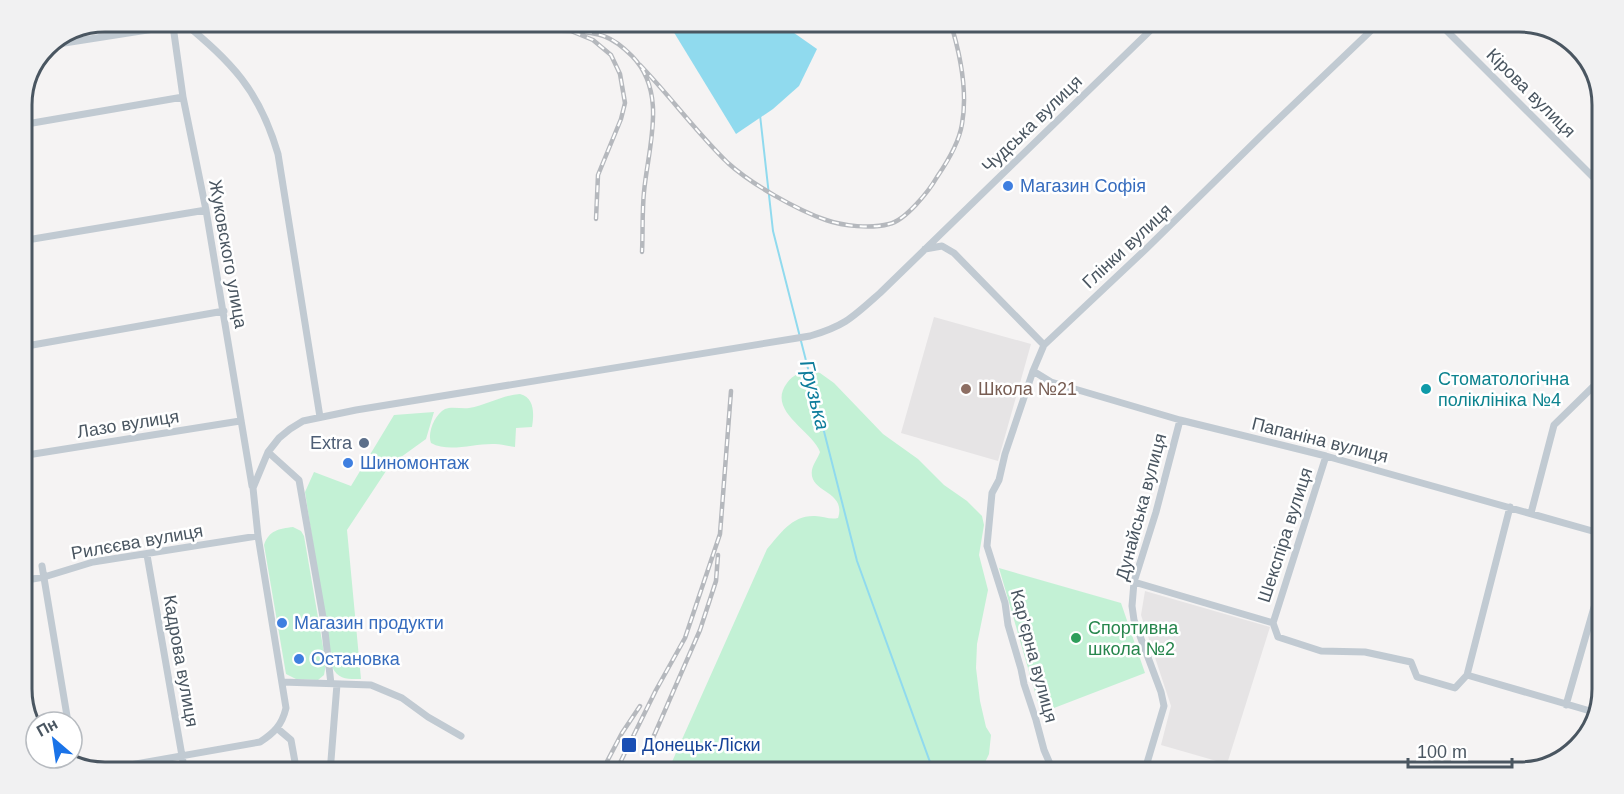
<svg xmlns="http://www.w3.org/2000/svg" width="1624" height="794" font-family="Arial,sans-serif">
  <rect width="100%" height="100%" fill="#f5f3f3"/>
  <!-- education -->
  <path fill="#e6e4e5" d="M934,317l97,27 -33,117 -97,-28z
    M1145,591l125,36 -43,137 -66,-19 10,-39 -30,-91z"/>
  <!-- green -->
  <path fill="#c3f1d5" d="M812,371l8,2 14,10 49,51 35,25 26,26 23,16 15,15 2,9 -5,30 9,35 -11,54 -1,24 4,33 6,26 5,8 -2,19 -9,19h-313l100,-224c13,-15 25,-34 48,-33 8,0 15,4 23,2 9,-28 -30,-25 -26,-48 1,-6 6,-12 8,-18 -8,-22 -54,-41 -33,-69 6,-9 15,-11 25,-12z
    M520,394c15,4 14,20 12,33l-16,1 -1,19c-7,-1 -14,-3 -20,-3 -20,-1 -46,9 -64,-1 -4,-10 4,-29 14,-34 7,-3 16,0 24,-1 18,-3 33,-13 51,-14z
    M434,412l-8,27 -36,26 -43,65 14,149c-14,0 -22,1 -29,-12l-27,-175 9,-20 37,14 43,-71z
    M293,527l8,4 3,5 22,128 -2,11 -6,5 -22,-1 -10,-5 -22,-129c5,-15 15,-16 29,-18z
    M999,568l122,35 24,70 -104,40z"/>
  <!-- water -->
  <path fill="#90daee" d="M667,21h110l40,28 -18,37 -26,23 -37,25z"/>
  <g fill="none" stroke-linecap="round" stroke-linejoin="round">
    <!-- stream -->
    <path stroke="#90daee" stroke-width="2" d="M760,115l13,116 84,330 77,212"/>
    <!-- minor -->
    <path stroke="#c1cad2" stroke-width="7" d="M182,21c50,42 77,68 96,133l42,263
      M1437,21l166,166
      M173,26l10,71 23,113 46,276
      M45,46l128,-20 3,-5
      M21,125l162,-28
      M21,241l185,-31
      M925,249l17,-3 12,7 90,92
      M21,347l203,-36
      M1033,371l18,11 129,38 146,36 277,78
      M268,452l31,28 25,143 7,61
      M21,456l219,-35
      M1531,513l23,-88 49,-48
      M147,555l38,218
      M42,566l26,156
      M21,581l23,-4 49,-15 165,-26
      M1134,582l139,41
      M1273,623l5,14 43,14 44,1 46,10 6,15 38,11 12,-13 43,-168
      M1273,623l53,-167
      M1467,675l130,38
      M282,682l89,3 31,13 26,19 33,19
      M1566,705l37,-129
      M278,729l13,11 6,33
      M72,749l3,17
      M96,771l164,-29c14,-9 22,-17 26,-34l-28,-172 -5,-48 15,-36 11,-14 11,-9 13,-8 53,-11 454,-74c35,-10 43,-19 70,-43l280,-272
      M330,773l7,-89
      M1054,773l-10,-23 -8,-30 -12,-36 -3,-15 -13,-44 -3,-22 -18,-57 5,-53 7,-13 6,-26 28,-83 11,-26 103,-97 120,-118 114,-109
      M1144,773l20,-67 -3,-14 -27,-72 -2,-14 2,-24 22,-70 24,-92"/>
    <defs>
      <path id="rail" d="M532,30l39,1 22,9 18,15 9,19 5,29 -4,16 -23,56 -2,44
        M571,31c29,2 40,4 61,25 36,37 16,91 12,136 -2,20 -1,40 -2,60
        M640,65c30,31 57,68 88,98 23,21 69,47 98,57 17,6 45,9 63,4 16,-3 40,-33 48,-47 11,-16 22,-34 25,-53 6,-33 -2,-71 -12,-103
        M649,747l51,-117 16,-49 2,-26
        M602,771l20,-38 18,-27
        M615,773l41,-83 29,-52 35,-104 11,-143"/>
    </defs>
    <!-- rail casing -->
    <use href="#rail" stroke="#b5b8bd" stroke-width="4.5"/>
    <!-- rail -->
    <use href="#rail" stroke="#fff" stroke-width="2" stroke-dasharray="7" stroke-linecap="butt"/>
  </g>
  <!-- markers -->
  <g fill="#3f7fe0" stroke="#fff" stroke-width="2">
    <circle cx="1008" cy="186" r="6"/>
    <circle cx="348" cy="463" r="6"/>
    <circle cx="282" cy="623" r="6"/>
    <circle cx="299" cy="659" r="6"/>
  </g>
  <circle fill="#8d6e63" stroke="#fff" stroke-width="2" cx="966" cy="389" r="6"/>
  <circle fill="#0f9aa8" stroke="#fff" stroke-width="2" cx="1426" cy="389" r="6"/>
  <circle fill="#5c6f8a" stroke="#fff" stroke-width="2" cx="364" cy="443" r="6"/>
  <circle fill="#2e9e5b" stroke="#fff" stroke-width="2" cx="1076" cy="638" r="6"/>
  <rect fill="#1a4fb4" stroke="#fff" stroke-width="2" x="621" y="737" width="16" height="16" rx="3"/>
  <g text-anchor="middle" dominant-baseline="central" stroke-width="5" stroke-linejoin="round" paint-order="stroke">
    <!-- street labels -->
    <g font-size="18" fill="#4a5661" stroke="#fff">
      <text transform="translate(1531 93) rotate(45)">Кірова вулиця</text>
      <text transform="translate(1032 124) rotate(-44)">Чудська вулиця</text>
      <text transform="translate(1127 246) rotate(-43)">Глінки вулиця</text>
      <text transform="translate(228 254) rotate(80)">Жуковского улица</text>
      <text transform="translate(128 424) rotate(-9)">Лазо вулиця</text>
      <text transform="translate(1320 440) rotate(14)">Папаніна вулиця</text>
      <text transform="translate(1141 507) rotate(-75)">Дунайська вулиця</text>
      <text transform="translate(1285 535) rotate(-72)">Шекспіра вулиця</text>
      <text transform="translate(137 542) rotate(-10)">Рилєєва вулиця</text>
      <text transform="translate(1034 656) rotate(75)">Кар’єрна вулиця</text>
      <text transform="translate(181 661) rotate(80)">Кадрова вулиця</text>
    </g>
    <!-- shop labels -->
    <g font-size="18" fill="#366cbe" stroke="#fff" text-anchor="start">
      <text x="1020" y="186">Магазин Софія</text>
      <text x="360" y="463">Шиномонтаж</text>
      <text x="294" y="623">Магазин продукти</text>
      <text x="311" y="659">Остановка</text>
    </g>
    <!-- culture labels -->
    <g font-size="18" fill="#0d838f" stroke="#fff" text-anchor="start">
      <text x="1438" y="379">Стоматологічна<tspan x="1438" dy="21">поліклініка №4</tspan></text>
    </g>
    <!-- education labels -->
    <g font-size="18" fill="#785e54" stroke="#fff" text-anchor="start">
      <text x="978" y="389">Школа №21</text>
    </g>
    <!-- service labels -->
    <g font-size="18" fill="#4e5e75" stroke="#fff" text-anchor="end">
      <text x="352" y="443">Extra</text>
    </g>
    <!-- leisure labels -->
    <g font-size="18" fill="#27864d" stroke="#fff" text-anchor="start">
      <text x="1088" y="628">Спортивна<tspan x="1088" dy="21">школа №2</tspan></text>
    </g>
    <!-- transit labels -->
    <g font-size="18" fill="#164399" stroke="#fff" text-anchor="start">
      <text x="642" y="745">Донецьк-Ліски</text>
    </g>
    <!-- water labels -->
    <g font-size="20" font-style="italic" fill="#0c7c9b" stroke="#fff">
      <text transform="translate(815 395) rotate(76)">Грузька</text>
    </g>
  </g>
  <!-- crop -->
  <path d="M0 0H1624V794H0ZM105 32H1519A73 73 0 0 1 1592 105V689A73 73 0 0 1 1519 762H105A73 73 0 0 1 32 689V105A73 73 0 0 1 105 32Z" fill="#f1f1f2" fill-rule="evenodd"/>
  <path fill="none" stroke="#4a5661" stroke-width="3" d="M105 32H1519A73 73 0 0 1 1592 105V689A73 73 0 0 1 1519 762H105A73 73 0 0 1 32 689V105A73 73 0 0 1 105 32Z"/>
  <!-- north arrow -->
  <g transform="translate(54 740) rotate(331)"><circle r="28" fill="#ffffff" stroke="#b7bbc0" stroke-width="1.5"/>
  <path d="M0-4.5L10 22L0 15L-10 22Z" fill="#1a73e8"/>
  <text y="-9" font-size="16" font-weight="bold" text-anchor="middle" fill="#4a5661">Пн</text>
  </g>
  <!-- scale -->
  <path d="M1408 758v9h104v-9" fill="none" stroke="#4a5661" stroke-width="3"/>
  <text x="1417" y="758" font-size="18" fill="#4a5661" stroke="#ffffff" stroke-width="4.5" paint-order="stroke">100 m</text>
</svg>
